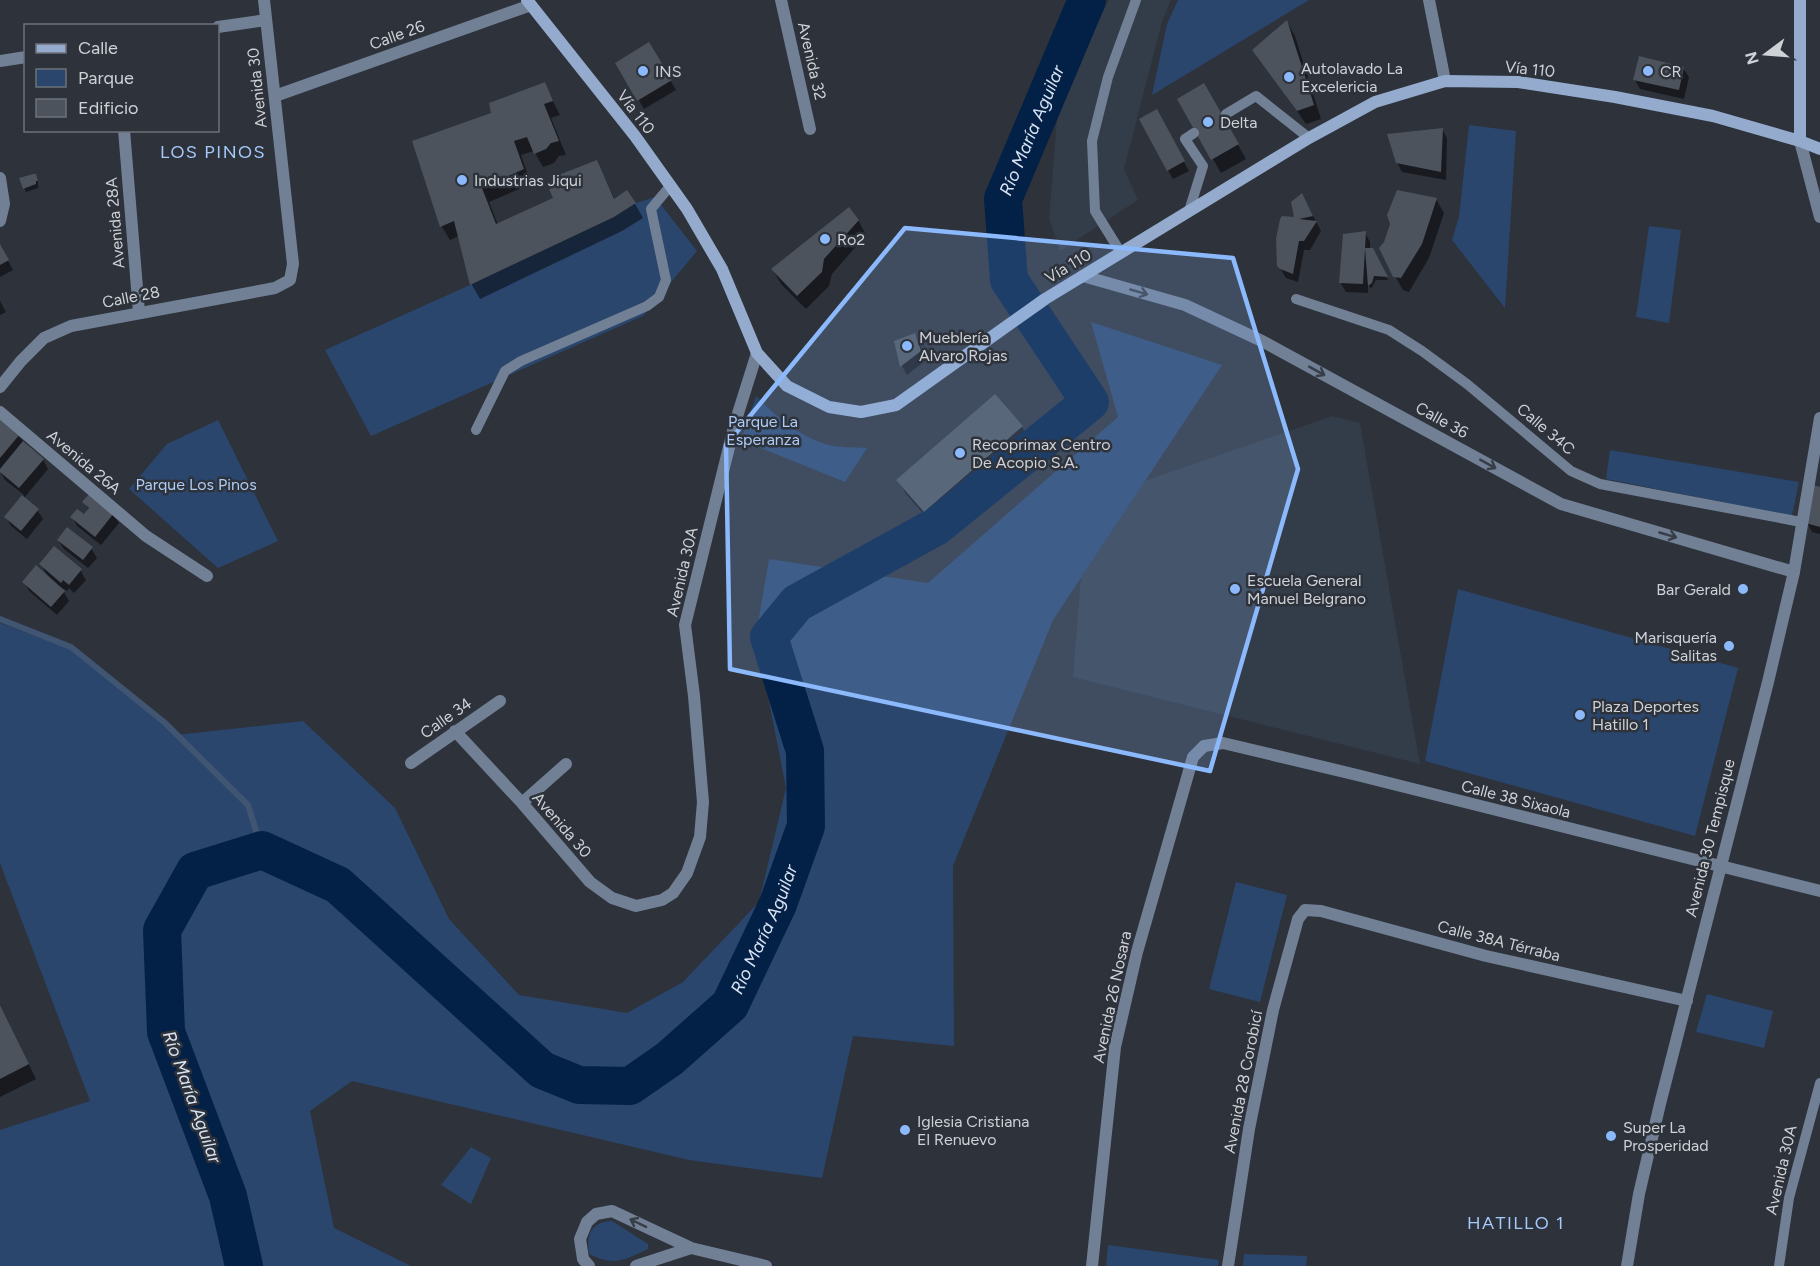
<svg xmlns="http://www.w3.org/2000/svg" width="1820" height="1266" font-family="Figtree,sans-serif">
  <rect width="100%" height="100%" fill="#2d323b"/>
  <!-- built -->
  <path fill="#333c49" d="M1109,0h62l-9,22 -38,147 14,31 -78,51 -11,-32 8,-100 26,-69z
    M1332,416l28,7 60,341 -347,-87 14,-176z"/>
  <!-- green -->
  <path fill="#2b466d" d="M1178,0h131l-157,95 15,-71z
    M1469,125l47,6 -11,177 -53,-68 7,-23z
    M655,197l42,54 -54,65 -272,120 -46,-86 145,-65 144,-68 22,-14z
    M1649,226l32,4 -12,93 -33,-6z
    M1091,322l131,43 -169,255 -100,246 1,180 -101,-10 -31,142 -133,-18 -337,-79 -42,30 24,117 77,38h-411v-136l90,-29 -90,-238v-240l71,26 105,86 127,-14 92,87 54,111 70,76 108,18 56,-31 76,-80 27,-114 -30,-153 13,-76 159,24 190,-166z
    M756,396c21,21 40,38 69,48 13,4 29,3 42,4l-22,34 -104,-42z
    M218,420l60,121 -60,27 -89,-79 38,-45z
    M1610,450l189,32 -7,34 -186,-37z
    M1458,589l280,79 -43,168 -270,-75z
    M1236,882l51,13 -27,107 -51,-13z
    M1707,994l66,17 -9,37 -68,-16z
    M471,1147l20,11 -20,46 -30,-19z
    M612,1221l36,23v5c-25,12 -34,17 -59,5 -3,-19 2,-32 23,-33z
    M1108,1245l111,15 -1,6h-112z
    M1244,1254l63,2 -1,10h-63z"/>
  <!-- shadow -->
  <path fill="#0007" d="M1287,22l8,14 26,83 -15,5 -52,-74z
    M649,44l27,46 -32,19 -27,-46z
    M1683,68l6,9 -5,22 -44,-10 -5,-9z
    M544,84l16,31 -9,3 15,37 -7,1 -5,7 -11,4 -9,-16 -13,4 10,29 -42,18 9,23 56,-26 7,-13 36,-24 18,38 20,4 8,14 -21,13 -142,68 -8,-14 -13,-49 -9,4 -8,-13 -28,-86 79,-27z
    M1204,85l42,74 -25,14 -42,-73z
    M1156,111l33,60 -16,8 -5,-9z
    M1442,129l5,9 -1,42 -44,-8 -5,-10z
    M38,180v8l-12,4 -2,-4z
    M1436,199l8,14 -15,45 -20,34 -6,-2 -8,-14z
    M1307,204l14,27 -11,19h-6l-6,32 -12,-4 -8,-13 18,-46z
    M858,220l8,15 -34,39 -3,12 -23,23 -25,-25 -8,-14z
    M1365,233l5,9v8h2l16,30h-12l-5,9 -3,-6v10l-22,-1 -6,-10z
    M0,246l13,24 -13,7z
    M0,301l6,11 -6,3z
    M915,335l5,9 5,17 -18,14 -5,-9 -6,-24z
    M0,419l43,41 5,9 -24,29 13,12 6,9 -16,20 -16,-13 -5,-9 18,-22 -19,-15 -5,-9z
    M1022,427l8,14 -97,84 -27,-31 -8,-14z
    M1820,488v46l-8,-2 -5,-10z
    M84,502l29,12 6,9 -18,22 -24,-19 -5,-9 12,-1 5,-6z
    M58,540l33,8 6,10 -9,10 -24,-19z
    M41,564l39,6 6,10 -12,13 -5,-5 -2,3 -6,-4 8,14 -12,14 -28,-24 -5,-9 24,-5z
    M0,1005l36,74 -36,18z"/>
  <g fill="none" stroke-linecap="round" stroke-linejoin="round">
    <!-- stream -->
    <path stroke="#405572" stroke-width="6" d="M0,619l71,28 93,75 84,83 14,45"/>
    <!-- river -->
    <path stroke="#032047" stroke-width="38" id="s1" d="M244,1266l-16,-70 -62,-164 -4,-102 33,-59 67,-21 76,35 204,185 37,15 51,1 39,-27 61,-54 48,-101 28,-78 -1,-75 -36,-114 28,-34 140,-77 153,-124 -81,-122 -6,-81 84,-199"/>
  </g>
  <!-- building -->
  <path fill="#4d535c" d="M1287,20l27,85 -17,6 -45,-61z
    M649,42l23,38 -35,21 -22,-38z
    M1639,56l45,11 -5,23 -46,-10z
    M545,82l8,19 -9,3 15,37 -8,2 -5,6 -12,5 -7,-17 -13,4 10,28 -42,19 14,36 57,-26 -4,-9 10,-4 -3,-9 41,-16 17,39 13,-9 9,13 -22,14 -144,68 -16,-64 -14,6 -28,-86 79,-28 -2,-10z
    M1204,83l35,61 -28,16 -34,-61z
    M1157,109l28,52 -18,10 -28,-52z
    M1443,128l-2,44 -45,-9 -9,-29z
    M33,174h3l2,7h-2v3l-13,5 -4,-11z
    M1397,190l40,8 -15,46 -21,34 -8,-1 -14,-29 5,-6 6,-18 -3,-9z
    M1302,193l11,23 -14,3 18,2 -13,20h-5l-6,33 -13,-5 -3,-3 -1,-27 4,-20 2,-3 12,1 -3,-15z
    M849,207l10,13 -35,39 -2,13 -25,24 -26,-27z
    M1366,231l-3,53 -24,-1 4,-49z
    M0,244l9,16 -9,5z
    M1365,248h8l15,29 -14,-1 -2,7 -4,3z
    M915,333l6,18 -21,16 -6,-26z
    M995,394l28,32 -99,86 -28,-32z
    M0,417l20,17 -20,24z
    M23,441l21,18 -25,29 -19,-16v-3z
    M1813,485l7,2v40l-15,-4z
    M90,493l24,20 -19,24 -25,-20 7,-8 7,5 5,-6 -7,-6z
    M22,495l17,14 -18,22 -17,-14z
    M67,527l26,20 -10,13 -26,-20z
    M54,546l28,23 -13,16 -6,-5 -2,3 -22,-19z
    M36,565l29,26 -14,16 -29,-25z
    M0,1005l29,59 -29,15z"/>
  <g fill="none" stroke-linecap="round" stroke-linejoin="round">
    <!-- lane -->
    <path stroke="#718095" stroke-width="10" d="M1226,114l30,-18 53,42
      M1189,211l14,-45 -18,-27 9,-6
      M1121,253l-26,-42 -3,-70 16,-64 28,-77
      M1296,299l93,31 33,21 45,33 104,87 29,13 201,38
      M476,430l29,-59 16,-10 126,-55 12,-9 7,-17 -15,-71 20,-24
      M1779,1266l10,-68 31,-115"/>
    <!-- street -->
    <path stroke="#718095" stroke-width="12" d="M781,0l29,129
      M1429,0l16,81
      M218,27l48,-7
      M0,61l26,-4
      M275,96l256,-91
      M124,130l15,182
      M1800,141l20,76
      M0,178l4,26 -4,17
      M1083,276l102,29 77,36 299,163 233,68
      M0,387l21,-26 23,-23 27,-12 204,-38 15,-8 3,-16 -29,-264
      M0,412l146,124 61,40
      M455,731l67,72 68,79 22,16 24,8 26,-6 11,-7 14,-20 13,-36 3,-35 -9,-106 -9,-71 50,-202 22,-70
      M411,763l89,-62
      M522,803l44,-39
      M589,1266l-6,-7 -3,-20 7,-17 9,-8 16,-3 79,37 75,18
      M636,1266l55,-18
      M1092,1266l23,-219 22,-95 56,-195 11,-11 19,-3 134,32 463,116
      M1228,1266l21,-137 24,-119 25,-91 7,-9 16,1 165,45 201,45
      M1627,1266l12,-72 21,-90 108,-422 26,-110 26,-154"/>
    <!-- secondary -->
    <path stroke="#94abcd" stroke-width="12" d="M527,0l108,136 52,73 35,60 35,84 30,33 42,21 32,5 35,-7 149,-106 264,-161 66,-36 70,-21 73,1 97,15 98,19 87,25 20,8
      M1800,141v-141"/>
  </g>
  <!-- one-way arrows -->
  <defs><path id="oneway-shaft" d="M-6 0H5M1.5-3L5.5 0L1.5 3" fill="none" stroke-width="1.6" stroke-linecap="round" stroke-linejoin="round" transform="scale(1.5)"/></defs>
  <g stroke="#373e48">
    <use href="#oneway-shaft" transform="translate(1139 292) rotate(16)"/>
    <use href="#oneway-shaft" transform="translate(1317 371) rotate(29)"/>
    <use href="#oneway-shaft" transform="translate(1488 464) rotate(29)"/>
    <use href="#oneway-shaft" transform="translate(1668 535) rotate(16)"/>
    <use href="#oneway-shaft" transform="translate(638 1223) rotate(-154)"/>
  </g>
  <!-- marked area -->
  <path fill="#8bb9fc" fill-opacity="0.2" stroke="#8bb9fc" stroke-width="4.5" stroke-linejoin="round" d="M905,228l328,30 65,211 -88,302 -480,-102 -4,-224z"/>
  <!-- markers -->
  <g fill="#8bb9fc" stroke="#2d323b" stroke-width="2">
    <circle cx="643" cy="71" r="6"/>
    <circle cx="1648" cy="71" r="6"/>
    <circle cx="1289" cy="77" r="6"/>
    <circle cx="1208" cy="122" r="6"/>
    <circle cx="462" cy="180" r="6"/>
    <circle cx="825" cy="239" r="6"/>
    <circle cx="907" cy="346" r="6"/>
    <circle cx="960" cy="453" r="6"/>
    <circle cx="1235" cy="589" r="6"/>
    <circle cx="1743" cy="589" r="6"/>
    <circle cx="1729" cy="646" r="6"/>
    <circle cx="1580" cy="715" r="6"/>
    <circle cx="905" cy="1130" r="6"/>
    <circle cx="1611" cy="1136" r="6"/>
  </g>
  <g text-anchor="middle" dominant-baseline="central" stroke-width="5" stroke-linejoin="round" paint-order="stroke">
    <!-- street labels -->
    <g font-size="16" fill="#ced2d7" stroke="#2d323b">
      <text transform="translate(397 35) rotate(-20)">Calle 26</text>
      <text transform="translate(812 61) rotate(77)">Avenida 32</text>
      <text transform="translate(1530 69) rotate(6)">Vía 110</text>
      <text transform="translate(257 88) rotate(-96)">Avenida 30</text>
      <text transform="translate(636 112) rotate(52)">Vía 110</text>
      <text transform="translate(115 223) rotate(-95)">Avenida 28A</text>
      <text transform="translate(1068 266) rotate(-31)">Vía 110</text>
      <text transform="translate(131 297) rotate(-11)">Calle 28</text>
      <text transform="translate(1442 420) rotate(29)">Calle 36</text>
      <text transform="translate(1546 429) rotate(40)">Calle 34C</text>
      <text transform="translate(84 462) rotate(40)">Avenida 26A</text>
      <text transform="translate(682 572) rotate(-77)">Avenida 30A</text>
      <text transform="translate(446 718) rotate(-35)">Calle 34</text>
      <text transform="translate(1516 799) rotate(14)">Calle 38 Sixaola</text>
      <text transform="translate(562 825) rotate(49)">Avenida 30</text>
      <text transform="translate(1710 838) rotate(-76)">Avenida 30 Tempisque</text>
      <text transform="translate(1499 941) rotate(14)">Calle 38A Térraba</text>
      <text transform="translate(1112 997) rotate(-78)">Avenida 26 Nosara</text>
      <text transform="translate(1243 1082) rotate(-79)">Avenida 28 Corobicí</text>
      <text transform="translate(1781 1170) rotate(-77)">Avenida 30A</text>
    </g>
    <!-- poi labels -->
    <g font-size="16" fill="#ced2d7" stroke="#2d323b" text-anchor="start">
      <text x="1301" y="68">Autolavado La<tspan x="1301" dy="18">Excelericia</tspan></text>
      <text x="655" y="71">INS</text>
      <text x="1660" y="71">CR</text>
      <text x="1220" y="122">Delta</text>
      <text x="474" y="180">Industrias Jiqui</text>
      <text x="837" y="239">Ro2</text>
      <text x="919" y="337">Mueblería<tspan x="919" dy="18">Alvaro Rojas</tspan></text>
      <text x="972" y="444">Recoprimax Centro<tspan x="972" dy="18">De Acopio S.A.</tspan></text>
      <text x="1247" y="580">Escuela General<tspan x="1247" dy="18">Manuel Belgrano</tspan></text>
      <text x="1731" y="589" text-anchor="end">Bar Gerald</text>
      <text x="1717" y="637" text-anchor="end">Marisquería<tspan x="1717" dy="18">Salitas</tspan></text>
      <text x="1592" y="706">Plaza Deportes<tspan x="1592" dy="18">Hatillo 1</tspan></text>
      <text x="917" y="1121">Iglesia Cristiana<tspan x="917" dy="18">El Renuevo</tspan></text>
      <text x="1623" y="1127">Super La<tspan x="1623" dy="18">Prosperidad</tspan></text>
    </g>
    <!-- park labels -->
    <g font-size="16" fill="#aecbf5" stroke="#2d323b">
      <text x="763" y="421">Parque La<tspan x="763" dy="18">Esperanza</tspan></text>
      <text x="196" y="484">Parque Los Pinos</text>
    </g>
    <!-- water labels -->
    <g font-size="18" font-style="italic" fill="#d9e3f1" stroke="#2d323b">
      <text stroke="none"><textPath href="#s1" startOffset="2158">Río María Aguilar</textPath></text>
      <text stroke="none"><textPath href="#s1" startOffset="1149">Río María Aguilar</textPath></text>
      <text transform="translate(192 1097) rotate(70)">Río María Aguilar</text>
    </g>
    <!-- neighbourhood labels -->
    <g font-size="18" letter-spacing="1.5" fill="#a6c9fb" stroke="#2d323b">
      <text x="213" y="152">LOS PINOS</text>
      <text x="1516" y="1223">HATILLO 1</text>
    </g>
  </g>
  <!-- legend -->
  <rect x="24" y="24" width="195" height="108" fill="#2d323b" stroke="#6d7279" stroke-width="1.5"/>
  <rect x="36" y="44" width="30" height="9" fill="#94abcd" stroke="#6d7279" stroke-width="1.5"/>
  <text x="78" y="54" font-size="18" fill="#ced2d7">Calle</text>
  <rect x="36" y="69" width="30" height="18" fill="#2b466d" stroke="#6d7279" stroke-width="1.5"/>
  <text x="78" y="84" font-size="18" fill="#ced2d7">Parque</text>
  <rect x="36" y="99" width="30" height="18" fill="#4d535c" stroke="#6d7279" stroke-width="1.5"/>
  <text x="78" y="114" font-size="18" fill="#ced2d7">Edificio</text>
  <!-- north arrow -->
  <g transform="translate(1766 54) rotate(254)" stroke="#2d323b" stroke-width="4.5" paint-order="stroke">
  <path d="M0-4.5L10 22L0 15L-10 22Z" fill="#ced2d7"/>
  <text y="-9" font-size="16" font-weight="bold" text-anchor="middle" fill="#ced2d7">N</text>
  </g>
</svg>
